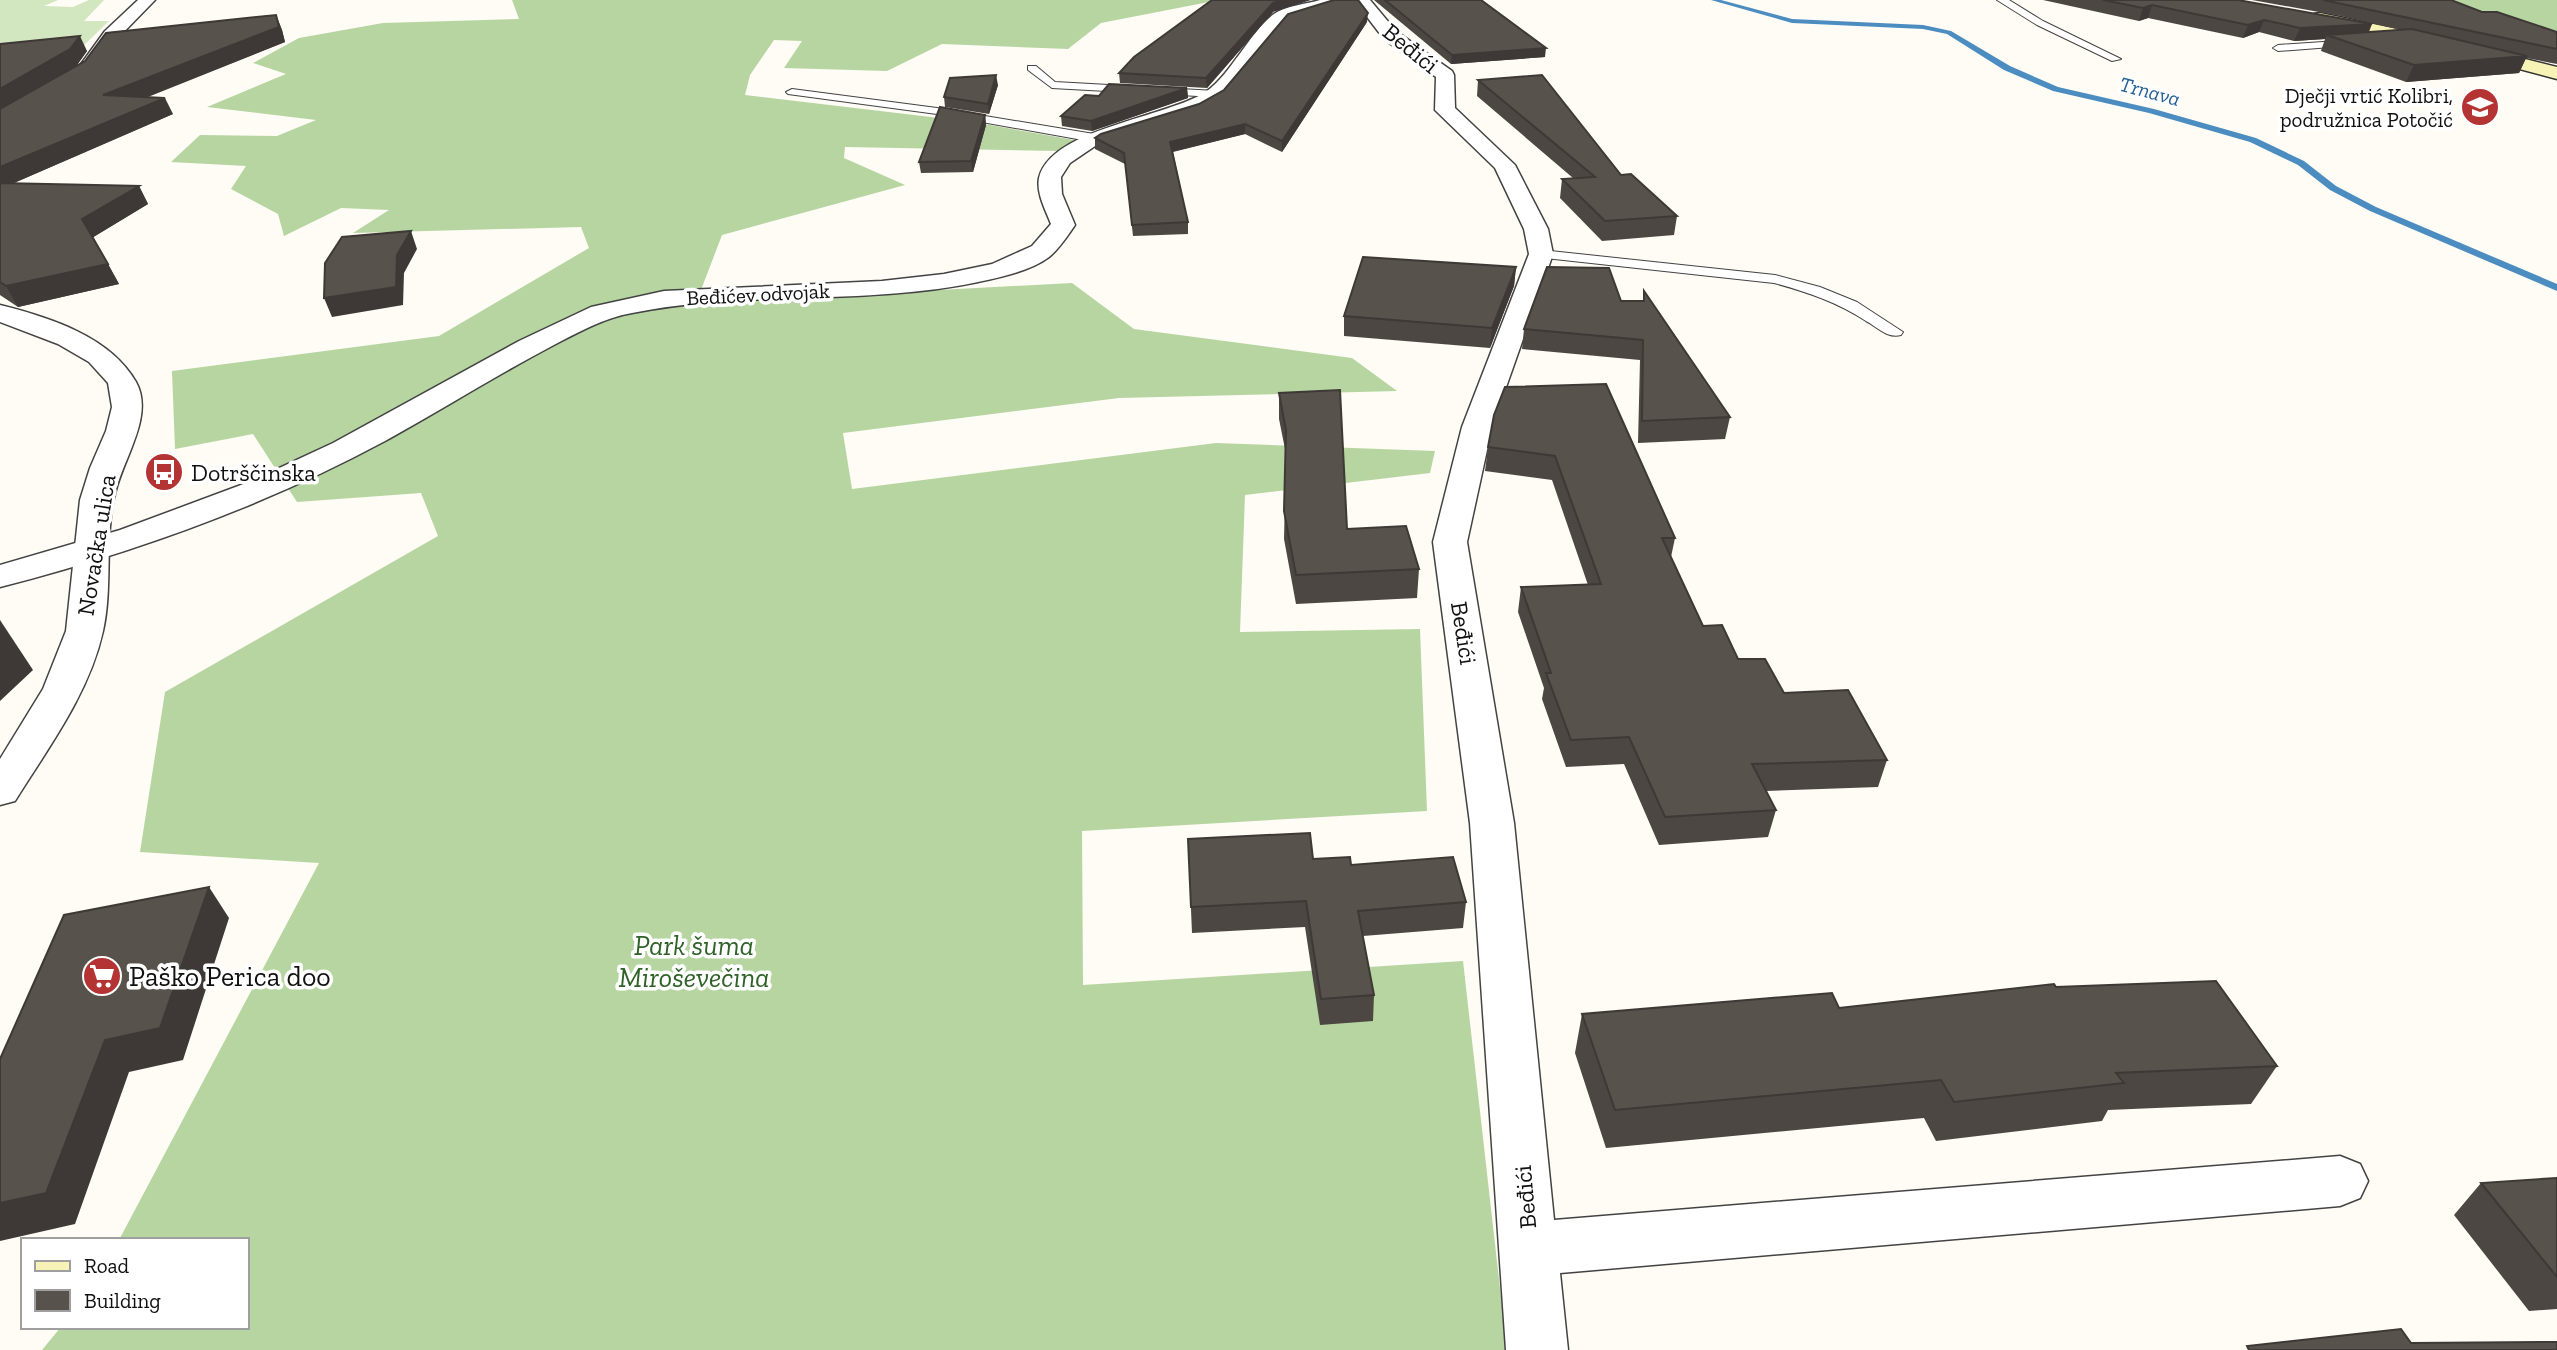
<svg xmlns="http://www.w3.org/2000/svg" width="2557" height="1350" font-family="'Zilla Slab',serif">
  <rect width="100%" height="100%" fill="#fefcf4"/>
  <!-- green -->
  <path fill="#d2e6c0" d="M0,0h58l-14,6 29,1 16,-7h15l-20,21h25l-27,26 -82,21z"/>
  <!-- forest -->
  <path fill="#b6d5a1" d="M512,0h707l-118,23 -33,26 -126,-5 -55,27 -103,-3 18,-27 -28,-1 -24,35 -5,20 228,27 107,19 -22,10 -213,-4 -1,11 61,27 -183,50 -26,68 376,-20 62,46 218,29 45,33 -278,7 -276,35 9,56 364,-46 219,8 -5,22 -185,22 -5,137 180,-3 7,182 -345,20 1,154 380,-24 44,389h-1465l19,-23h186v-87h-128l200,-377 -179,-11 25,-160 273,-156 -17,-43 -124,9 -44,-68 -78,15 -3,-78 267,-35 150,-88 -8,-21 -228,6 36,-23 -48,-2 -57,28 -6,-22 -47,-25 15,-23 -75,-4 29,-27 77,1 39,-16 -109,-13 79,-33 -33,-11 46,-25 84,-15 136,-4z
    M2441,0h116v33z"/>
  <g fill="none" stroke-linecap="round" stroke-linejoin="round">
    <!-- stream -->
    <path fill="#4b8cc1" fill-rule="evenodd" d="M1711,0h10l71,19 131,6 28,6 59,35 48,21 96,22 102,29 48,23 32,25 40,21 181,77v7l-187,-80 -40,-21 -32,-25 -48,-23 -101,-29 -96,-22 -49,-21 -57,-36 -24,-5 -131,-6z"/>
    <defs>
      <path id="service" d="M1997,0h12l34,21 78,38 -9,2 -75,-36z
        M2353,40l5,3 -1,2 -79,6 -5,-3 5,-3z
        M1028,66h8l19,16 161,9 6,3 -6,3 -164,-9 -24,-18z
        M792,89l145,19 157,26 6,4 -6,4 -157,-28 -149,-20 -2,-2z
        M1541,250l234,25 45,12 37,15 46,30 -2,3c-13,4 -24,-8 -35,-14 -29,-19 -59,-29 -92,-38l-238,-26 -2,-3 2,-3z"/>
      <path id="minor" d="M1320,0h25l-2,3 -57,18 -63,77 -24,14 -98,30 -31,21 -9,14 1,17 13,31c-7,10 -16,24 -26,32 -19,14 -48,20 -71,25 -114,24 -232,8 -346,31 -29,5 -55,20 -80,33 -57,30 -111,64 -167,95 -121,65 -252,112 -385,146v-22l120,-35 129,-48 84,-39 186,-102 72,-34 73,-16 218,-10 62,-7 48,-10 40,-18 19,-22c-5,-13 -15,-31 -12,-46 12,-50 128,-60 168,-87 23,-16 44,-60 67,-77 11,-8 33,-10 46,-14z
        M1354,0h16l26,31 56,40 2,4 1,33 60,57 33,64 5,25 -61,173 -25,115 47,281 40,397 786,-64 20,8 8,17 -8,17 -20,8 -780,67 8,77h-62l-36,-527 -37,-281 29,-115 67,-173 -5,-25 -29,-61 -60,-58 1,-33 -52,-38z"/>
      <path id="tertiary" d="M138,0h17l-38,39 -26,36 -91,54v-15l79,-47 26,-36z
        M0,305c48,12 110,31 136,77 19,34 -14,78 -21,112 -11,45 -2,92 -12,137 -14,63 -55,117 -88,170l-15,4v-46l43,-70 23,-58 14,-131 10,-32 16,-37 6,-24 -4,-24 -19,-21 -31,-18 -58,-22z"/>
      <path id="secondary" d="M2320,13l121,25 116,29v12l-117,-31 -126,-26 -2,-4 2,-4z"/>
    </defs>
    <!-- service casing -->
    <use href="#service" stroke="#434343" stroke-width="2"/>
    <!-- minor casing -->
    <use href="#minor" stroke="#434343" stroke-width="3"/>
    <!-- tertiary casing -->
    <use href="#tertiary" stroke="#434343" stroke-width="3"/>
    <!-- secondary casing -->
    <use href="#secondary" stroke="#323232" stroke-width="3"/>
    <!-- service -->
    <use href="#service" fill="#fff" fill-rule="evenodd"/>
    <!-- minor -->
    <use href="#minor" fill="#fff" fill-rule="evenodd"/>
    <!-- tertiary -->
    <use href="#tertiary" fill="#fff" fill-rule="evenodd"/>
    <!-- secondary -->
    <use href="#secondary" fill="#f7f3b6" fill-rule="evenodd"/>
  </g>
  <!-- wall -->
  <path fill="#4c4742" d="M1374,0h107l64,57 -94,7z
    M2043,0h195l131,32 32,-2 -60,-14 -89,-16h199l31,12 75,20v32l-31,-6 -7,15 -113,9 -85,-31 4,-12 -31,2 -35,-9 -16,6 -95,-20 -9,3z
    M1273,12l-66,76 -87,-5 -1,-10z
    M276,15l6,15 3,12 -137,55 25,17 -159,69 125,3 9,18 -55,33 26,47 -101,23 -18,-12v-251l87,7 -10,14z
    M1367,22l-85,130 -37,-18 -72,18 15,70v12l-55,2 -8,-72 -30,-15v-11l104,-34 25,-14z
    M1478,80l143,95 56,41 -3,19 -72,6 -42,-43 2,-19 11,-1 -96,-82z
    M998,85l-9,29 -44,-7 -1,-10z
    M1187,88l1,10 -96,33 -30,-5 -1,-10 38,-20z
    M985,115l1,10 -13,47 -52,1 -2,-11z
    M1516,267l-2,19 -24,62 -146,-12v-20z
    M1644,291l86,126 -5,22 -87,4 2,-83 -118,-11 2,-20 97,-28h22z
    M1279,393l68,136 72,40 -2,29 -121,6 -12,-65 2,-85 -7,-35z
    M1494,415l181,123 -4,19 32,69 35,33 46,34 103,67 -9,27 -112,4 10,19 -8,27 -109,8 -35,-81 -58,3 -24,-68 2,-11 -26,-76 3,-25 67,-2 -36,-105 -67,-9 3,-24z
    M1188,839l163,26 115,37 -3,26 -100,8 11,59 -1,26 -53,4 -15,-98 -113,6z
    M2056,987l221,79 -26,38 -143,6 -6,11 -166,20 -12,-23 -318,30 -31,-95 7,-39 257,-6z
    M2557,1178v131l-28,2 -75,-96 27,-32z"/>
  <!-- shaded-wall -->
  <path fill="#3e3936" d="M1283,0h28l-38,12 -66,76 -1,-10 67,-75z
    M2152,5l-4,13 -9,3 4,-13z
    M1368,13l-1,9 -85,130v-11z
    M276,15l6,15 3,12 -174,69 -8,-16z
    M2264,20l-5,12 -16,6 5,-13z
    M2372,24l-5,13 -40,-2 -2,4 -31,2 6,-13z
    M80,36l7,15 -10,14 -77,46v-22z
    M1546,48l-1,9 -94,7 1,-9z
    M2527,56l-8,17 -113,9 8,-17z
    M996,75l2,10 -9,29 -1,-10z
    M1187,88l1,10 -96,33 -1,-10z
    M165,98l8,16 -173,75v-22z
    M985,115l1,10 -13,47 -2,-11z
    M1245,124v10l-74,18 -1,-10z
    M139,186l9,18 -56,34 -10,-19z
    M411,231l6,18 -13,24 -1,32 -71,12 -8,-19 73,-43z
    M108,264l11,20 -101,23 -12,-21z
    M1516,267l-2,19 -24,62 2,-20z
    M0,620l33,50 -33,31z
    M209,887l20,31 -46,142 -54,12 -54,152 -75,17v-38l105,-163z"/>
  <!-- building -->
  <path fill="#58524d" stroke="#3e3936" stroke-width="2" d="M1212,0h71l-10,3 -67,75 -87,-5 15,-16z
    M1334,0h24l10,13 -86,128 -37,-17 -75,18 18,80 -56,3 -8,-72 -29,-15 6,-4 98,-30 25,-14 64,-76z
    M1385,0h96l65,48 -94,7z
    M2103,0h135l134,24 -72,4 -36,-8 -16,5 -96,-20 -9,3z
    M2323,0h128l31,12h15l60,20v17z
    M276,15l3,12 -176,68 62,3 -165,69v-58l85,-48 21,-28z
    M2412,29l115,27 -113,9 -87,-30z
    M80,36l-10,13 -70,40v-45z
    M996,75l-8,29 -44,-7 6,-19z
    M1542,75l79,100 10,-1 46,42 -72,5 -43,-42 33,-2 -117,-97z
    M1109,84l78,4 -96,33 -30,-5 24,-21 14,1z
    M940,107l45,8 -14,46 -52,1z
    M0,183l139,3 -57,33 26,45 -102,22 -6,-4z
    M411,231l-14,24 -1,32 -72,11 1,-35 17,-26z
    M1363,257l153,10 -24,61 -148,-12z
    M1547,267l62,1 12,33h23v-10l86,126 -88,4 1,-81 -119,-11z
    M1606,384l69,154h-13l41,88 19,-1 16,34h27l19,34 64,-3 39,70 -135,4 24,46 -111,7 -36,-80 -58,3 -25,-67h5l-30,-86 80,-3 -46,-128 -67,-9 6,-32 11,-28z
    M1340,390l7,139 59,-3 13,43 -123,6 -12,-64 2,-81 -7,-37z
    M1310,833l3,26 37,-2 1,8 102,-8 13,45 -108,9 16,84 -53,4 -15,-98 -115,6 -3,-68z
    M209,887l-49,141 -55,12 -59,153 -46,10v-144l64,-144z
    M2216,981l61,85 -161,7 8,10 -170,19 -13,-22 -326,30 -33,-96 250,-21 7,15 215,-24 2,3z
    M2557,1178v99l-76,-94z
    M2401,1329l10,14 146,-1v8h-308l-2,-4z"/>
  <!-- icons -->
  <defs>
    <symbol id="school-disc" viewBox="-11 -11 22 22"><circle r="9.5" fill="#b43434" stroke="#fff"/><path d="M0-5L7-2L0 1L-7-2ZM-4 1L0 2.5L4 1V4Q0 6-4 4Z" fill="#fff"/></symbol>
    <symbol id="bus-disc" viewBox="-11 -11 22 22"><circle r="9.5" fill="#b43434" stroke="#fff"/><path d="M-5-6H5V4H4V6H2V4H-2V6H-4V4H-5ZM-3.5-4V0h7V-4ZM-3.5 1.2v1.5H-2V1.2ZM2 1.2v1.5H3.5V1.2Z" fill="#fff"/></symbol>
    <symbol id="supermarket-disc" viewBox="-11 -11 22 22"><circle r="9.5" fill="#b43434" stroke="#fff"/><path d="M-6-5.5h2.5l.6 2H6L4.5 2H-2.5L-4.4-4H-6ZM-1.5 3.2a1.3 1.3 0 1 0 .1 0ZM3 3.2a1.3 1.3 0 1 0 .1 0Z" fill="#fff"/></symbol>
  </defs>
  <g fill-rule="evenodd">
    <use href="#school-disc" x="2458" y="85" width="44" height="44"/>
    <use href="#bus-disc" x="142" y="450" width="44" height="44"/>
    <use href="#supermarket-disc" x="80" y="954" width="44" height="44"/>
  </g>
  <g text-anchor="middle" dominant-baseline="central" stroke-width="7" stroke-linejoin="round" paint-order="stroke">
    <!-- far-water labels -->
    <g font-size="21" font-style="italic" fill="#245f97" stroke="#fff">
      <text transform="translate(2150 91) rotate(15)">Trnava</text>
    </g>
    <!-- far-poi labels -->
    <g font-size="21" fill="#101010" stroke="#fff" text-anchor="end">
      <text x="2453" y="95">Dječji vrtić Kolibri,<tspan x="2453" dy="24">podružnica Potočić</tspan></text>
    </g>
    <!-- far-street labels -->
    <g font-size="21" fill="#101010" stroke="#fff">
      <text transform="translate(758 294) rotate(-3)">Beđićev odvojak</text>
    </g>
    <!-- street labels -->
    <g font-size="24" fill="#101010" stroke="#fff">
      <text transform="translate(1411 48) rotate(39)">Beđići</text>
      <text transform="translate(96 545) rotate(-81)">Novačka ulica</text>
      <text transform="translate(1464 633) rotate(81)">Beđići</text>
      <text transform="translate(1525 1197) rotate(-95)">Beđići</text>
    </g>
    <!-- poi labels -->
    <g font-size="24" fill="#101010" stroke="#fff" text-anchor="start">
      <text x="191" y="472">Dotrščinska</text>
    </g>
    <!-- near-park labels -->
    <g font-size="28" font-style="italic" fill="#2f6226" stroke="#fff">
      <text x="694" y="945">Park šuma<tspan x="694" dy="32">Miroševečina</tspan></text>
    </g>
    <!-- near-poi labels -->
    <g font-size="28" fill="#101010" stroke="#fff" text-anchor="start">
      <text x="129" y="976">Paško Perica doo</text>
    </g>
  </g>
  <!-- legend -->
  <rect x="21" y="1238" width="228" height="91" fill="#ffffff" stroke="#9f9f9f" stroke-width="2"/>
  <rect x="35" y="1261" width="35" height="10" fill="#f7f3b6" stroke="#9f9f9f" stroke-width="2"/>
  <text x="84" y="1273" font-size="21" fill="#101010">Road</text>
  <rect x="35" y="1290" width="35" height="21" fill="#58524d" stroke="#9f9f9f" stroke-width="2"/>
  <text x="84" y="1308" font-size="21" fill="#101010">Building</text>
</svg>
